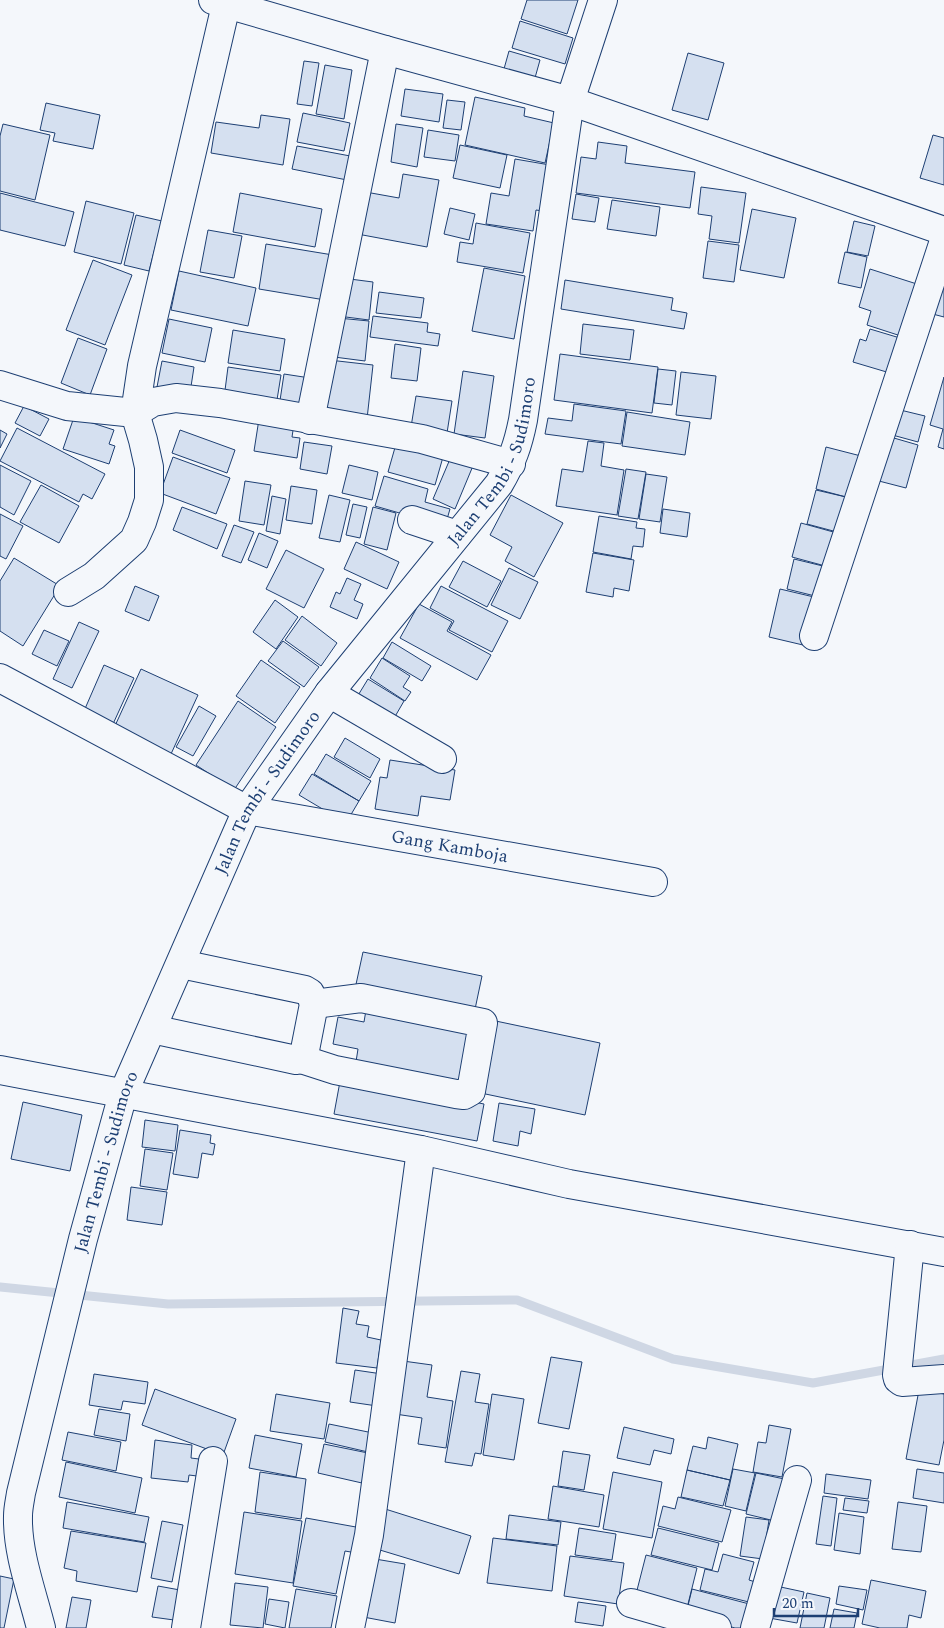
<svg xmlns="http://www.w3.org/2000/svg" width="944" height="1628" font-family="Spectral,serif">
  <rect width="100%" height="100%" fill="#f4f7fb"/>
  <g fill="none" stroke-linecap="round" stroke-linejoin="round">
    <!-- stream -->
    <path stroke="#cfd7e4" stroke-width="9" d="M0,1287l168,17 349,-4 156,59 140,24 131,-24"/>
  </g>
  <!-- building -->
  <path fill="#d5e0f0" stroke="#1d3f73" d="M527,0h51l-11,34 -46,-15z
    M520,21l53,17 -8,26 -53,-16z
    M509,51l31,9 -7,25 -31,-9z
    M688,53l36,10 -16,57 -36,-10z
    M304,61l15,2 -7,43 -15,-2z
    M325,65l27,5 -8,49 -28,-5z
    M405,89l38,5 -4,28 -38,-6z
    M475,97l50,11 -1,8 30,7 -9,40 -80,-18z
    M447,100l18,2 -4,28 -18,-2z
    M46,103l54,12 -7,34 -40,-8 2,-8 -15,-3z
    M303,113l47,10 -6,28 -47,-9z
    M261,115l29,4 -7,46 -72,-12 5,-31 43,6z
    M3,124l47,11 -15,65 -35,-9v-55z
    M396,124l27,4 -6,39 -26,-5z
    M428,130l31,5 -4,26 -31,-4z
    M933,135l11,3v47l-24,-7z
    M598,142l29,4 -2,17 70,9 -5,36 -114,-15 5,-36 15,2z
    M460,145l47,10 -7,33 -47,-10z
    M297,146l64,12 -4,24 -65,-13z
    M515,159l35,6 -7,46 -7,-1 -3,21 -47,-7 5,-31 18,3z
    M403,174l36,6 -12,67 -75,-14 8,-42 39,7z
    M701,187l45,6 -7,50 -30,-4 3,-23 -14,-2z
    M0,193l74,19 -9,34 -65,-16z
    M240,193l82,16 -7,38 -82,-15z
    M576,194l23,4 -4,24 -23,-3z
    M612,200l48,7 -4,29 -49,-7z
    M86,201l48,12 -13,51 -47,-12z
    M450,208l25,6 -6,26 -25,-6z
    M752,209l44,9 -12,60 -44,-8z
    M136,215l26,6 -13,50 -25,-6z
    M854,221l21,5 -7,30 -21,-4z
    M476,223l54,10 -7,40 -66,-11 3,-20 13,2z
    M208,230l34,6 -8,42 -34,-6z
    M708,241l31,4 -5,37 -31,-4z
    M266,244l67,11 -8,45 -66,-11z
    M845,252l22,5 -6,31 -23,-5z
    M93,260l39,15 -27,70 -39,-15z
    M944,266v51l-19,-5z
    M484,268l41,8 -11,63 -42,-8z
    M870,269l50,16 -16,52 -37,-12 4,-14 -12,-4z
    M179,271l77,17 -8,38 -77,-16z
    M342,278l31,4 -4,38 -31,-4z
    M565,280l108,18 -2,12 16,3 -3,16 -123,-20z
    M379,292l45,6 -3,20 -45,-5z
    M373,316l55,7 -1,9 13,2 -2,12 -68,-9z
    M338,318l31,3 -4,40 -31,-4z
    M169,319l43,9 -7,34 -43,-9z
    M583,324l51,6 -4,30 -50,-6z
    M870,329l30,9 -10,35 -37,-11 7,-23 6,2z
    M233,330l52,9 -5,32 -52,-8z
    M78,338l29,11 -17,46 -29,-12z
    M395,344l26,4 -4,33 -26,-3z
    M560,354l98,13 -6,46 -98,-13z
    M329,360l44,5 -6,54 -44,-4z
    M162,361l32,6 -4,26 -33,-6z
    M228,367l53,8 -5,31 -52,-8z
    M658,369l18,2 -4,34 -18,-2z
    M463,371l31,5 -9,62 -31,-4z
    M681,372l35,4 -5,43 -35,-4z
    M284,374l26,4 -5,32 -26,-3z
    M944,377v72l-6,-2 5,-18 -13,-4z
    M416,396l36,5 -5,32 -36,-6z
    M574,404l52,7 -5,33 -76,-10 3,-16 24,3z
    M24,406l25,13 -9,17 -25,-13z
    M892,408l33,8 -7,26 -33,-9z
    M627,412l63,10 -5,33 -63,-9z
    M74,417l40,13 -5,14 6,2 -6,18 -46,-15z
    M259,419l35,5 -2,13 8,1 -3,20 -43,-7z
    M17,428l88,46 -13,25 -9,-5 -4,8 -79,-41z
    M0,430l7,4 -7,14z
    M180,430l55,20 -8,23 -55,-20z
    M887,436l31,9 -12,43 -31,-8z
    M398,437l47,13 -10,35 -47,-13z
    M588,441l16,2 -3,23 23,4 -7,45 -61,-9 6,-37 21,3z
    M304,442l28,4 -5,28 -27,-5z
    M826,447l35,9 -11,42 -34,-9z
    M453,452l22,9 -20,48 -22,-10z
    M173,457l57,21 -14,36 -56,-21z
    M0,465l31,16 -17,34 -14,-8z
    M349,465l29,7 -6,28 -30,-7z
    M626,469l20,3 -8,47 -20,-3z
    M646,474l21,3 -7,45 -21,-3z
    M384,476l44,13 -3,13 25,7 -5,17 -70,-20z
    M245,481l26,4 -7,40 -25,-4z
    M41,485l38,21 -20,37 -39,-21z
    M291,486l26,4 -5,34 -26,-4z
    M816,490l30,7 -9,35 -30,-8z
    M329,495l21,5 -10,42 -21,-4z
    M511,495l52,28 -29,54 -29,-16 7,-14 -22,-12z
    M272,496l14,3 -6,35 -14,-3z
    M353,504l14,3 -7,31 -14,-3z
    M182,507l45,17 -10,25 -44,-19z
    M373,507l23,6 -9,37 -23,-6z
    M663,509l27,4 -3,24 -27,-4z
    M0,514l23,12 -17,33 -6,-3z
    M599,516l38,6 -1,6 9,1 -2,18 -10,-1 -2,13 -38,-7z
    M801,523l36,10 -8,34 -37,-10z
    M234,525l20,7 -13,31 -19,-7z
    M259,533l19,8 -11,27 -19,-8z
    M356,542l43,20 -12,27 -43,-20z
    M286,550l38,19 -20,39 -38,-19z
    M593,553l41,7 -5,31 -15,-3 -1,9 -27,-5z
    M14,558l46,28 -37,60 -23,-15v-50z
    M794,559l33,8 -8,30 -32,-8z
    M463,561l38,20 -14,26 -38,-20z
    M509,568l29,14 -18,37 -29,-14z
    M347,578l14,6 -7,16 9,4 -6,15 -27,-12 6,-15 4,2z
    M135,586l24,10 -10,25 -24,-10z
    M441,586l67,35 -16,31 -43,-22 5,-9 -24,-13z
    M780,589l34,8 -11,48 -34,-8z
    M275,600l23,17 -22,32 -23,-17z
    M419,604l33,18 -5,9 44,24 -14,25 -77,-42z
    M302,616l35,27 -16,23 -36,-26z
    M79,622l20,9 -27,57 -19,-9z
    M44,630l25,11 -12,25 -25,-12z
    M283,641l36,26 -15,20 -36,-26z
    M392,642l39,24 -9,15 -39,-23z
    M382,658l28,18 -7,11 8,5 -6,9 -35,-23z
    M261,660l39,27 -25,36 -39,-27z
    M104,665l30,13 -21,46 -29,-13z
    M141,669l57,26 -27,59 -57,-26z
    M368,679l36,22 -11,19 -36,-23z
    M238,701l38,26 -42,63 -38,-25z
    M199,706l17,10 -23,40 -17,-9z
    M345,738l35,21 -10,19 -36,-21z
    M326,754l45,27 -12,20 -45,-27z
    M390,760l65,10 -5,30 -29,-4 -3,20 -43,-7 5,-32 7,1z
    M312,774l47,27 -13,22 -47,-28z
    M363,952l119,24 -8,38 -119,-25z
    M367,1004l106,21 -12,64 -106,-21 3,-19 -25,-5 5,-27 26,5z
    M491,1020l109,23 -15,72 -109,-23z
    M341,1076l143,28 -7,37 -143,-27z
    M23,1102l59,13 -12,56 -59,-12z
    M499,1103l36,6 -4,25 -11,-3 -2,15 -25,-5z
    M145,1120l33,5 -3,26 -33,-4z
    M180,1130l31,5 -1,8 5,1 -2,11 -11,-2 -4,25 -25,-4z
    M145,1149l28,4 -6,37 -27,-4z
    M131,1187l36,5 -5,33 -35,-5z
    M343,1308l16,3 -3,13 13,2 -2,11 14,3 -4,28 -41,-5z
    M551,1357l31,5 -13,67 -31,-6z
    M403,1361l29,4 -5,32 26,4 -7,47 -28,-4 4,-26 -27,-4z
    M355,1370l34,5 -5,32 -34,-5z
    M461,1371l19,3 -5,28 14,2 -8,50 -6,-1 -3,13 -27,-4z
    M94,1374l54,8 -3,22 -22,-3 -2,9 -32,-5z
    M155,1389l81,30 -13,36 -81,-30z
    M919,1390l25,4v46l-5,25 -33,-6z
    M276,1394l54,9 -6,36 -54,-8z
    M492,1394l32,5 -10,61 -31,-5z
    M99,1409l31,5 -4,27 -32,-6z
    M329,1424l44,9 -5,19 -43,-10z
    M769,1425l22,4 -9,48 -29,-5 5,-30 8,1z
    M624,1427l50,12 -3,15 -17,-4 -4,15 -33,-7z
    M68,1432l53,10 -5,29 -54,-11z
    M255,1435l47,9 -6,33 -47,-9z
    M708,1437l30,7 -8,36 -43,-10 6,-24 13,3z
    M155,1440l37,5 -1,13 8,1 -2,17 -8,-1 -1,7 -37,-4z
    M324,1444l44,9 -6,30 -44,-10z
    M563,1451l27,4 -6,35 -26,-4z
    M66,1462l76,16 -7,35 -76,-16z
    M733,1469l22,4 -9,38 -21,-5z
    M917,1469l27,4v30l-31,-5z
    M687,1470l43,10 -7,26 -42,-9z
    M260,1472l46,7 -5,40 -46,-7z
    M613,1472l49,10 -10,56 -49,-9z
    M756,1473l33,7 -10,42 -33,-8z
    M826,1474l45,6 -3,19 -44,-6z
    M553,1486l51,9 -5,32 -51,-8z
    M823,1496l14,2 -6,48 -15,-2z
    M678,1497l53,13 -9,32 -64,-16 5,-20 12,3z
    M845,1498l24,3 -2,12 -24,-3z
    M67,1502l82,15 -5,25 -81,-14z
    M898,1502l29,4 -6,46 -29,-3z
    M382,1508l89,28 -12,38 -89,-27z
    M244,1512l58,9 -9,62 -58,-9z
    M839,1513l25,4 -4,37 -26,-4z
    M509,1515l52,7 -3,23 -52,-6z
    M746,1517l23,3 -6,39 -23,-3z
    M306,1518l61,11 -5,25 -17,-3 -9,43 -43,-8z
    M162,1521l21,4 -11,57 -21,-4z
    M579,1528l37,6 -4,26 -37,-5z
    M658,1528l61,15 -7,27 -61,-15z
    M71,1531l75,12 -9,49 -61,-11 1,-10 -13,-3z
    M493,1538l64,8 -5,45 -65,-8z
    M723,1554l31,8 -5,18 13,4 -5,20 -57,-14 5,-21 13,3z
    M646,1555l51,13 -11,44 -51,-14z
    M570,1556l54,7 -6,41 -54,-8z
    M369,1558l36,6 -10,59 -37,-7z
    M0,1576l14,3 -10,49h-4z
    M871,1580l55,11 -5,27 -12,-3 -2,13h-27l-18,-4z
    M235,1583l33,4 -5,41 -33,-3z
    M158,1586l22,4 -6,30 -22,-3z
    M776,1586l28,6 -7,31 -28,-5z
    M839,1586l28,4 -4,20 -27,-6z
    M296,1589l41,7 -6,32h-42z
    M692,1589l65,17 -6,22h-16l-49,-14z
    M807,1593l23,5 -6,30h-24z
    M72,1597l19,3 -5,28h-20z
    M269,1599l20,3 -4,26 -20,-4z
    M578,1602l28,4 -3,20 -28,-4z
    M834,1609l23,4 -3,15h-24z"/>
  <g fill="none" stroke-linecap="round" stroke-linejoin="round">
    <defs>
      <g id="minor">
        <path d="M213,0l172,50 185,51 374,130"/>
        <path d="M0,385l67,21 68,7 18,-11 23,-4 44,5 202,36 89,25"/>
        <path d="M310,420l75,-370"/>
        <path d="M412,520l45,15"/>
        <path d="M68,592l26,-16 40,-36 8,-18 7,-22v-33l-6,-27 -8,-27 7,-47 84,-361"/>
        <path d="M814,636l130,-395"/>
        <path id="s1" d="M0,678l247,132 406,72"/>
        <path d="M329,693l113,66"/>
        <path d="M152,1029l144,31 5,-1 3,-4 10,-51 -4,-11 -5,-3 -124,-26"/>
        <path d="M301,1059l34,11 121,24 8,1 7,-4 12,-68 -122,-25 -47,6"/>
        <path d="M0,1070l421,80 148,34 375,68"/>
        <path d="M910,1245l-13,130 1,4 4,3 42,-3"/>
        <path d="M631,1603l86,25"/>
        <path d="M186,1628l27,-167"/>
        <path d="M350,1628l19,-93 52,-385"/>
        <path d="M755,1628l42,-148"/>
      </g>
      <g id="major">
        <path id="s2" d="M41,1628c-9,-36 -24,-75 -23,-112 0,-8 2,-16 3,-23l62,-254 40,-145 124,-284 82,-117 170,-209c13,-22 19,-39 24,-64l47,-319 33,-101"/>
      </g>
    </defs>
    <!-- minor casing -->
    <use href="#minor" stroke="#1d3f73" stroke-width="30"/>
    <!-- major casing -->
    <use href="#major" stroke="#1d3f73" stroke-width="30"/>
    <!-- minor -->
    <use href="#minor" stroke="#f4f7fb" stroke-width="28"/>
    <!-- major -->
    <use href="#major" stroke="#f4f7fb" stroke-width="28"/>
  </g>
  <g text-anchor="middle" dominant-baseline="central" stroke-width="4" stroke-linejoin="round" paint-order="stroke">
    <!-- street labels -->
    <g font-size="18" fill="#1d3f73" stroke="#f4f7fb">
      <text stroke="none"><textPath href="#s2" startOffset="1290">Jalan Tembi - Sudimoro</textPath></text>
      <text stroke="none"><textPath href="#s2" startOffset="885">Jalan Tembi - Sudimoro</textPath></text>
      <text stroke="none"><textPath href="#s1" startOffset="486">Gang Kamboja</textPath></text>
      <text stroke="none"><textPath href="#s2" startOffset="480">Jalan Tembi - Sudimoro</textPath></text>
    </g>
  </g>
  <!-- scale -->
  <path d="M774 1608v8h84v-8" fill="none" stroke="#1d3f73" stroke-width="2.5"/>
  <text x="782" y="1608" font-size="15" fill="#1d3f73" stroke="#f4f7fb" stroke-width="4" paint-order="stroke">20 m</text>
</svg>
